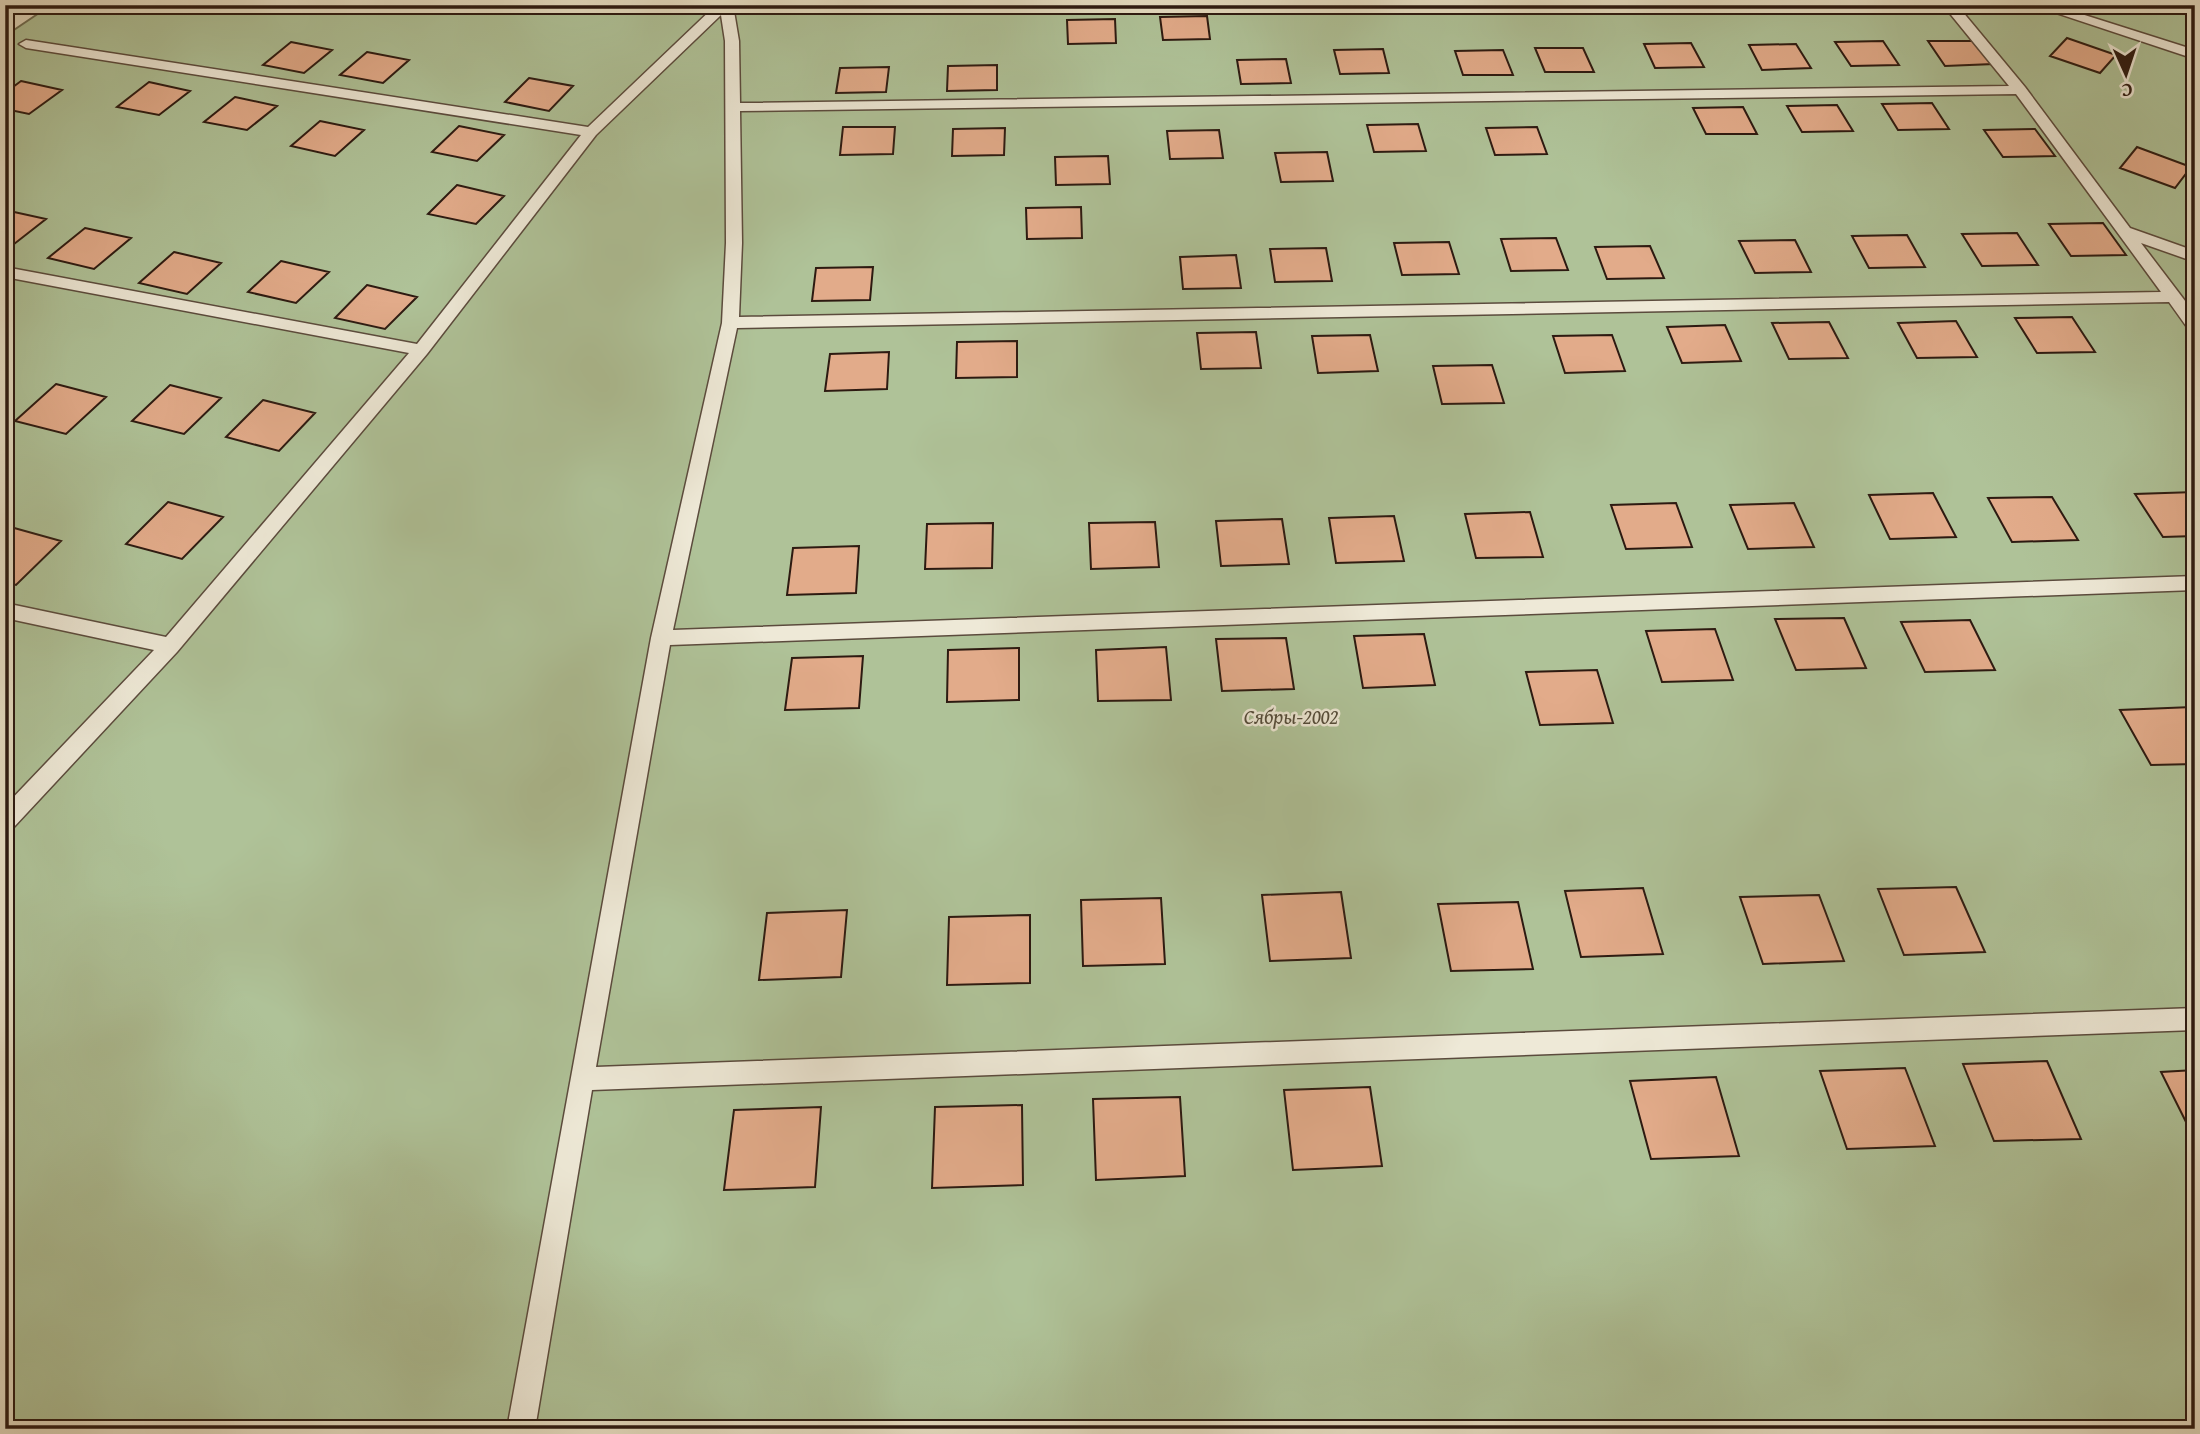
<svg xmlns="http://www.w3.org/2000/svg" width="2200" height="1434" font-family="'Gentium Book Plus',serif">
  <rect width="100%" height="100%" fill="#e5ddc2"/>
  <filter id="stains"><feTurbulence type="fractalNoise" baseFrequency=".00286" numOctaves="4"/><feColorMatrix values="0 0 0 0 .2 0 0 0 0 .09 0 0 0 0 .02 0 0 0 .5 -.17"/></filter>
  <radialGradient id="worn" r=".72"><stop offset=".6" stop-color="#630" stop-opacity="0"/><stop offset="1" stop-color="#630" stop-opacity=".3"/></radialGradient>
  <!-- green -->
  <path fill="#afc298" stroke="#6e6e54" stroke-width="2" d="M51,5h2144v1424h-2190v-1393z"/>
  <!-- building -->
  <path fill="#e2ab8a" stroke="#2d1a11" stroke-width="2" d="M1207,16l3,23 -47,1 -3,-23z
    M1115,19l1,24 -48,1 -1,-24z
    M2067,38l49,17 -16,18 -50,-17z
    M1883,41l16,24 -48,1 -16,-24z
    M1928,41h48l17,23 -48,2z
    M291,42l41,8 -28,23 -41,-8z
    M1691,43l13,24 -49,1 -11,-24z
    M1796,44l15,24 -49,2 -13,-25z
    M1535,48h48l11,24h-49z
    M1383,49l6,24 -49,1 -6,-24z
    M1503,50l10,25h-50l-8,-24z
    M367,52l42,8 -26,23 -43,-8z
    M1286,59l5,24 -50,1 -4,-24z
    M997,65v25l-50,1 1,-25z
    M889,67l-3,25 -50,1 4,-25z
    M529,78l44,8 -24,25 -44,-9z
    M21,81l41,9 -33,24 -24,-5v-16z
    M149,82l41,9 -31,24 -42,-8z
    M235,97l42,9 -30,24 -43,-8z
    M1932,103l17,26 -51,1 -16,-26z
    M1837,105l16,26 -51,1 -15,-26z
    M1743,107l14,27h-51l-13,-26z
    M320,121l44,9 -29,26 -44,-10z
    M1418,124l8,27 -52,1 -7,-27z
    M459,126l45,9 -27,26 -45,-9z
    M843,127h52l-2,27 -53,1z
    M1537,127l10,27 -52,1 -9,-27z
    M1005,128l-1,27 -52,1 1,-27z
    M2035,129l20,27 -52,1 -19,-27z
    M1219,130l4,28 -53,1 -3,-28z
    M2137,147l54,20 -16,21 -55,-20z
    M1327,152l6,29 -52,1 -6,-29z
    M1108,156l2,28 -54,1 -1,-28z
    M457,185l47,11 -28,28 -48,-10z
    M1081,207l1,31 -55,1 -1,-31z
    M5,210l41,9 -37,29 -4,-1z
    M2103,223l23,32 -55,1 -22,-32z
    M85,228l46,10 -37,31 -46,-11z
    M2017,233l21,32 -56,1 -20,-32z
    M1907,235l18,32 -56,1 -17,-32z
    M1556,238l12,32 -57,1 -10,-32z
    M1795,240l16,32 -56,1 -16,-32z
    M1449,242l10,32 -57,1 -8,-32z
    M1650,246l14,32 -57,1 -12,-32z
    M1326,248l6,33 -57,1 -5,-33z
    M174,252l47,11 -34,31 -48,-11z
    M1236,255l5,33 -58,1 -3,-32z
    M281,261l48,11 -33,31 -48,-11z
    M873,267l-3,33 -58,1 4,-33z
    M367,285l50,12 -32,32 -50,-11z
    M2072,317l23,35 -58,1 -22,-35z
    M1956,321l21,36 -60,1 -19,-35z
    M1829,322l19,36 -59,1 -17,-36z
    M1725,325l16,36 -59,2 -15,-36z
    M1256,332l5,36 -60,1 -4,-36z
    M1370,335l8,36 -60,2 -6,-37z
    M1612,335l13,36 -60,2 -12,-37z
    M1017,341v36l-61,1 1,-36z
    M889,352l-2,37 -62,2 5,-37z
    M1492,365l12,38 -62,1 -9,-38z
    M56,384l50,13 -40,37 -51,-13z
    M170,385l51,13 -37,36 -52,-13z
    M263,400l52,13 -36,38 -53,-14z
    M2195,492v44l-32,1 -28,-43z
    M1933,493l23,44 -66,2 -21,-44z
    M2052,497l26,43 -66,2 -24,-44z
    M168,502l55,15 -41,42 -56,-15z
    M1676,503l16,44 -66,2 -15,-44z
    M1794,503l20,44 -66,2 -18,-44z
    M1530,512l13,45 -67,1 -11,-44z
    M1394,516l10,45 -68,2 -7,-45z
    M1282,519l7,45 -68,2 -5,-45z
    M1155,522l4,45 -68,2 -2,-46z
    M993,523l-1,45 -67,1 2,-45z
    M7,526l54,15 -45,44 -11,-3z
    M859,546l-3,47 -69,2 6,-47z
    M1844,618l22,50 -70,2 -21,-51z
    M1970,620l25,50 -70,2 -24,-50z
    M1715,629l18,51 -71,2 -16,-51z
    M1424,634l11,51 -72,3 -9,-52z
    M1286,638l8,51 -72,2 -6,-52z
    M1166,647l5,53 -73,1 -2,-51z
    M1019,648v52l-72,2 1,-52z
    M863,656l-4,52 -74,2 7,-52z
    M1597,670l16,53 -73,2 -14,-53z
    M2192,707l3,5v52l-44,1 -31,-55z
    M1956,887l29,65 -81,3 -26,-66z
    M1643,888l20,66 -82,3 -16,-66z
    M1341,892l10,66 -81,3 -8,-66z
    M1819,895l25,66 -81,3 -23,-67z
    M1161,898l4,66 -82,2 -2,-66z
    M1518,902l15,67 -82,2 -13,-67z
    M847,910l-6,67 -82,3 8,-67z
    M1030,915v68l-83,2 2,-68z
    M2047,1061l34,78 -87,2 -31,-77z
    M1905,1068l30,78 -88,3 -27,-78z
    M2195,1070v70l-34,-68z
    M1716,1077l23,79 -88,3 -21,-78z
    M1370,1087l12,79 -89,4 -9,-80z
    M1180,1097l5,79 -89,4 -3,-81z
    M1022,1105l1,80 -91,3 3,-81z
    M821,1107l-6,80 -91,3 10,-80z"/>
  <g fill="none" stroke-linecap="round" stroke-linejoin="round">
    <defs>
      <path id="lane" d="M716,5h17l6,36 1,62 1269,-17 -66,-81h14l68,82 105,141 65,23v11l-54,-19 54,71v17l-6,-1 -20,-28 -1432,26 -64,302 1522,-54v14l-1525,55 -74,422 1599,-59v22l-1603,60 -57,339h-28l144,-791 71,-315 4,-80 -1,-202 -4,-26 -125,120 -169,219 -250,298 -164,176 -8,2v-24l149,-156 -149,-32v-15l161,34 243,-284 -404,-76v-10l412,77 164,-209 -555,-87 -7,-4 7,-4 562,87zM2016,94l145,198 -1422,25 3,-74 -2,-132z
        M2032,5h21l142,45v9z"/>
    </defs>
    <!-- lane casing -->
    <use href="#lane" stroke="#5b4b3d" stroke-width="3"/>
    <!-- path -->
    <path stroke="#2d1a11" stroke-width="3.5" stroke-dasharray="3.5 2.5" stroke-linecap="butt" d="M5,10l10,-5"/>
    <!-- lane -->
    <use href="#lane" fill="#eee9d7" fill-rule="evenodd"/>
  </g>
  <g text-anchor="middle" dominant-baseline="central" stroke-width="5" stroke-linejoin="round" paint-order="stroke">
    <!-- park labels -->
    <g font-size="21" font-style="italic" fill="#544c3a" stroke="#eee9d7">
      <text x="1291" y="716">Сябры-2002</text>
    </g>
  </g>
  <!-- margin -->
  <rect width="2200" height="1434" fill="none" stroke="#e5ddc2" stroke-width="28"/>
  <rect x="7" y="7" width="2186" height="1420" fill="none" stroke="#2d1a11" stroke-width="3.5"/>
  <rect x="14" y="14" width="2172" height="1406" fill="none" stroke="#2d1a11" stroke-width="2"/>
  <!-- north arrow -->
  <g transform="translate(2126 74) rotate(177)" stroke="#eee9d7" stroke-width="5" paint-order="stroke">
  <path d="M0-5L12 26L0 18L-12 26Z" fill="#2d1a11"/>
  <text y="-10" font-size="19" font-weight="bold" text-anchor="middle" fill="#2d1a11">С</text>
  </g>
  <rect width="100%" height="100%" filter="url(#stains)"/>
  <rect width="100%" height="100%" fill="url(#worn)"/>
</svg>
